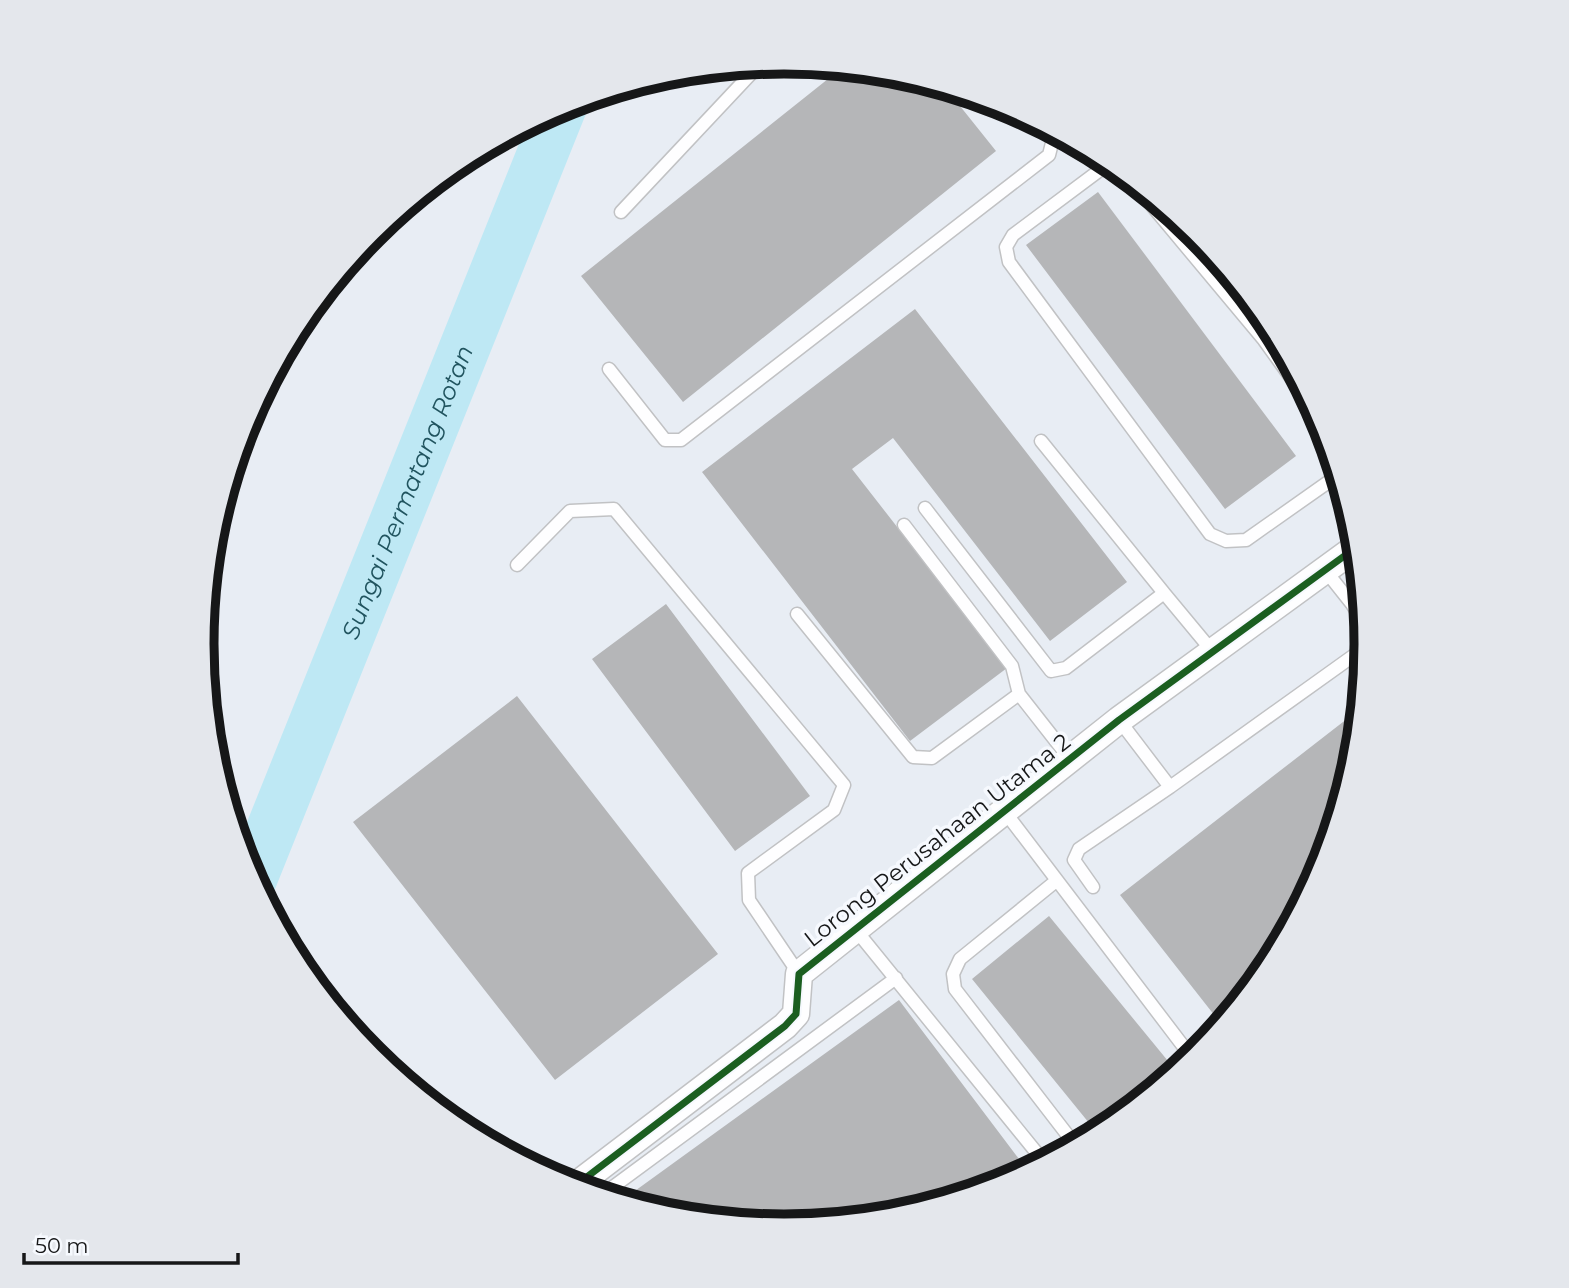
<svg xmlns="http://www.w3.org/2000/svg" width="1569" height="1288" font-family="Montserrat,sans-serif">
  <rect width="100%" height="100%" fill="#f8fafc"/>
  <!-- built -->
  <path fill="#e8edf4" d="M204 643a580 580 0 1 1 1160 0a580 580 0 1 1-1160 0Z"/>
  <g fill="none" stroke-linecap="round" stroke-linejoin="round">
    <!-- river -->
    <path stroke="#bee8f4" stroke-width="51" id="s1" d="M252,878l310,-773"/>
  </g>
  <!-- building -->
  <path fill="#b5b6b8" d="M843,67l56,6 45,13 52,65 -313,251 -102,-126z
    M1098,192l198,264 -71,53 -199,-264z
    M915,309l212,273 -77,59 -157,-203 -41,31 155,199 -97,73 -208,-269z
    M666,604l144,192 -75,55 -143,-192z
    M517,696l201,258 -163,126 -202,-258z
    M1361,708l-5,50 -33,109 -54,101 -47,57 -102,-130z
    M1049,916l128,156 -69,57 -10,5 -126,-155z
    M899,1000l129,171 -21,12 -109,33 -114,11 -114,-12 -49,-14z"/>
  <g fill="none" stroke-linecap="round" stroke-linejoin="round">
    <defs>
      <path id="service" d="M621,212l139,-148
        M1264,340l11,-9
        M609,369l56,71h16l368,-285 6,-24
        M1323,422l-59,-82 -136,-163 -13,-8 -15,1 -87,65 -7,12 3,15 201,272 16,7 20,-1 88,-62 2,-13
        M1041,441l123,152
        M925,508l126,163 15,-3 98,-75 49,59
        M904,525l108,141 7,28
        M517,565l53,-54 44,-2 230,276 -10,25 -86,63 1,27 50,74
        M1325,570l27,34 13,21
        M797,614l116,143 19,1 87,-64 51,65
        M1119,720l51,67
        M1005,812l188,247
        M1056,881l-96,78 -7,15 2,15 121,157
        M1093,887l-19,-27 5,-11 91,-62 197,-141
        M855,929l190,234
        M602,1195l294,-217"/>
      <path id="minor" d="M575,1186l210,-160 11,-12 3,-40 320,-254 239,-174"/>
    </defs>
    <!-- service casing -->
    <use href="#service" stroke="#c1c2c4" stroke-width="15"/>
    <!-- minor casing -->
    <use href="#minor" stroke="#c1c2c4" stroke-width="29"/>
    <!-- service -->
    <use href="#service" stroke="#fefeff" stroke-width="12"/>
    <!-- minor -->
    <use href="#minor" stroke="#fefeff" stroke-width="26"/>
    <defs>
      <path id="cycleway" d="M575,1186l210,-160 11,-12 3,-40 320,-254 239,-174"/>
    </defs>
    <!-- cycleway casing -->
    <use href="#cycleway" stroke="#f6f9fe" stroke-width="11"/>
    <!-- cycleway -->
    <use href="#cycleway" stroke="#1b5e20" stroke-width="7"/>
  </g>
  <g text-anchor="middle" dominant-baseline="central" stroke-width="7" stroke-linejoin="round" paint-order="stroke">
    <!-- street labels -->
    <g font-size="23" fill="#161718" stroke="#f6f9fe">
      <text transform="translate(937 840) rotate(-38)">Lorong Perusahaan Utama 2</text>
    </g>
    <!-- water labels -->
    <g font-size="24" font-style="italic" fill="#21545f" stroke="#f6f9fe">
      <text stroke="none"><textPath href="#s1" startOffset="416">Sungai Permatang Rotan</textPath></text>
    </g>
  </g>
  <!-- crop -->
  <path d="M0 0H1569V1288H0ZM214 644a570 570 0 1 1 1140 0a570 570 0 1 1-1140 0Z" fill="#e4e7ec" fill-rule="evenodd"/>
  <path fill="none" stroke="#161718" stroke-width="9" d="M214 644a570 570 0 1 1 1140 0a570 570 0 1 1-1140 0Z"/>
  <!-- scale -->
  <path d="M24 1253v10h214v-10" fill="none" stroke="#161718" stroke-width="3.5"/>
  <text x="35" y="1253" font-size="21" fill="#161718" stroke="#f6f9fe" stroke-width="5" paint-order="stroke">50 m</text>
</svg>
